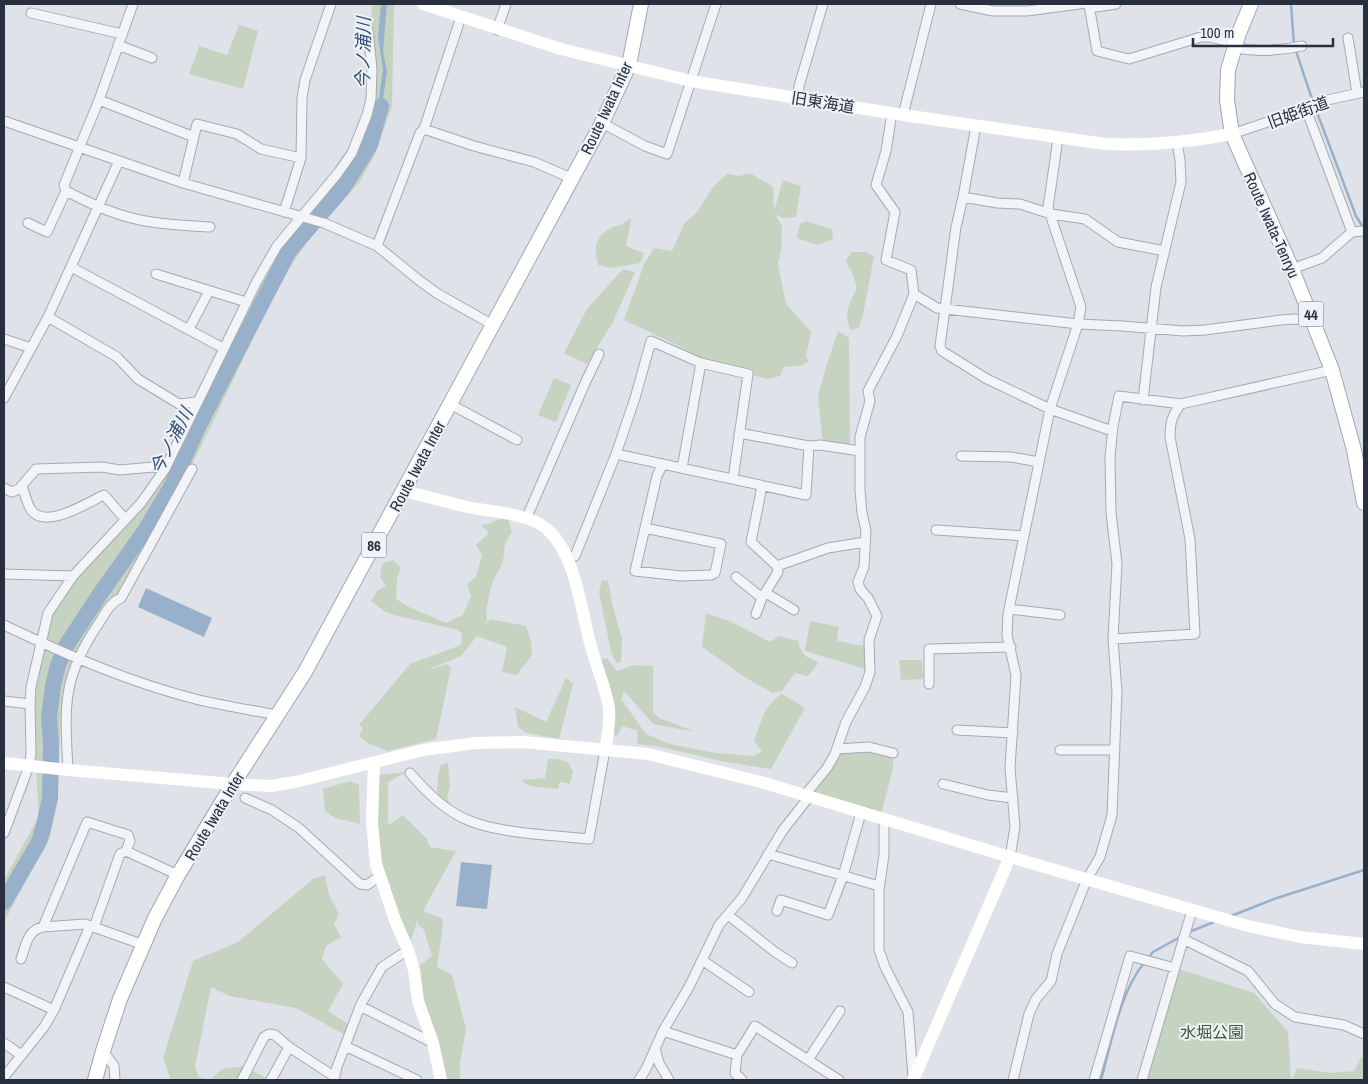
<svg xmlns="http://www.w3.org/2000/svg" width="1368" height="1084" font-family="'Archivo Narrow','Noto Sans JP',sans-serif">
  <rect width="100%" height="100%" fill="#dfe3e9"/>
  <!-- green -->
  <path fill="#c5d3c0" d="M372,4h22l-2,102 -17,48 -15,28 -43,45 -35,52 -105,217 -68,112 -29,37 -19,68 -3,78 -8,46 -46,85v-42l35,-64 -7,-109 9,-64 7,-30 117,-144 114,-225 71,-87 18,-48z
    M239,25l19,6 -15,58 -54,-15 10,-28 28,9z
    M750,173l23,14 1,24 9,-31 18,6 -5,31 -14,1 -7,-4 7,12 -1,25 -3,13 8,40 25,28 -5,24 3,6 -4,1 -1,2 -20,2 -4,9 -13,3 -63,-18 -25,-15 -55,-26 20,-56 10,-16 18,3 12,-27 13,-12 17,-26 13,-12 12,2z
    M630,218l1,3 -5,25 18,7 -4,10 -28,5 -14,-3c-4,-15 -4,-27 11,-36 10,-6 10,0 21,-11z
    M806,221l26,8 1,10 -16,6 -20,-7 3,-14z
    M852,252h13l9,4 -11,59 -4,12 -8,4c-8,-18 -2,-27 6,-43l-5,-16 -4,-6 -2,-6z
    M623,269l12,3 -22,50 -26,42 -23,-11 23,-44z
    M838,331l11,7 1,111 -27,-4 -5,-49 8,-29z
    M554,378l17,7 -15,37 -18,-7z
    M507,516l5,16 -7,12 -2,18 -11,21 -4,18 -2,12 1,6 -2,5 5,-5 36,7 5,15 1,14 -15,20 -15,-3 5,-25 -30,-11 -16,20 -34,14 20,-6 4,4 -15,71 -48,12 -19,-7 -10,-8 4,-8 -4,-3 51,-61 51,-19 1,-11 -4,-4 -64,-15 -10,-4 -13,-10 7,-11 8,-4 -6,-9 2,-13 11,-4 8,8 -4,10 -1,21 11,7 39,17 17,-8 8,-19 -4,-12 9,-7 6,-22 -6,-10 13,-12 -8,-8 7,-1z
    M602,580l6,1 5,27 9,30 -1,24 -5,1 -5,-11 -12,-60z
    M706,613l26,9 38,20 9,-6 19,5c4,14 6,15 20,21l-1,3 -9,11 -13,-3 -13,18 -10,2 -32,-19 -38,-27z
    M810,621l29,6 -2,14 28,5v23l-60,-18z
    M607,658l10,13 17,-6 19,1v46l6,6 37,14 -43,-8 -29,-33 -3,8 25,35 24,10 45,9 38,3 9,-4 -8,-11c6,-17 11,-38 28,-47l23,14 -34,61 -45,-7 -70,-16 -19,-2 1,-13 -16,-5 -4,9 -10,1 -13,-75z
    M899,660h23l1,19 -22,1z
    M566,678l7,6 -14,55 -33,-6 -8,-6 -3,-20 31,15z
    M842,753h51v16l-13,49 -71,-21 21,-35z
    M548,759h9l11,3 5,10 -3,12 -10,-2 -2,7c-12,-2 -29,0 -37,-9l24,-2z
    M448,763l2,24 -3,10 3,7 -5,2 -8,-9 1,-22 3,-10z
    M407,772l-19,10v43l15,-10 24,24 3,8 26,4 -33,60 19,7 1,7 -6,42 15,8 14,54 -6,34v17h-19l-27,-110 18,-14 -8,-26 -6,-6v-5l-10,29 -28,-72 -5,-45 3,-56z
    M350,781l9,4 1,39 -25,-6 -10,-7 -2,-22z
    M325,875l4,20 10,19 -5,10 7,13 -15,9 -4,13 21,25 -15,27 21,14 -4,10 -49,-27 -67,-12 -18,-9 -16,80 4,10 11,3 12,-11 22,-3 26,14h-99l-8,-22 30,-97 45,-19 75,-63z
    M1179,969l75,24 34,39 3,48h-144z
    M1361,1057h3v23h-72l5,-12 34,5 23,-2z"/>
  <!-- water -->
  <path fill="#99b0ca" d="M381,4h6l-4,47 4,21 -7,46 -5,9 8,-58 -5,-32z
    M146,588l66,30 -8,19 -66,-30z
    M461,862l31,3 -5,44 -31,-3z"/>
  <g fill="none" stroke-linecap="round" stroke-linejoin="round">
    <!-- stream -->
    <path stroke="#99b0ca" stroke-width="2.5" d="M1291,4l3,41
      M1296,51l17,51
      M1315,107l41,109 8,13
      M1231,916l43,-17 90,-29
      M1189,932l25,-10
      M1147,959l6,-7 29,-16
      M1101,1080c10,-36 19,-88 43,-117"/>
    <!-- river -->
    <path stroke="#99b0ca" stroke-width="16" d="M4,902l35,-60 5,-17 6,-27 1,-54 -2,-27 4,-31 5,-21 8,-19 34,-52 46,-65 25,-42 29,-64 89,-172 54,-63 27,-43 11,-39"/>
    <defs>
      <path id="street" d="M133,4l-34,96 -35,85 2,6c27,14 55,27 86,31 19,3 39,4 58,5
        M960,4l33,7h34l52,-7
        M1085,4l11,3 20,-3
        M1089,5l8,46 32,8 72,-22h9l26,6
        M31,13l91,21
        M497,30l9,-26
        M1348,38l9,55
        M118,45l34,13
        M1234,48c23,4 45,3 68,-2
        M798,98l1,-12 24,-82
        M99,100l95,37
        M1306,109l46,123
        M892,113l-6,38 -10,34 19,27 -9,48 25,10 3,24 23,14 141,16 44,2 61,5 22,-1 76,-10 14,-1 19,2
        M903,115l28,-111
        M4,121l179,62 141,40 53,23 43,35 18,13 55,31
        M602,123l43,23 22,8 49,-150
        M976,126l-13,71 -7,30 -16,119 2,5 45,28 63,30 62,22
        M424,129l50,17 60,16 37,16
        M1232,134l74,-25 12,-7 46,-10
        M183,183l14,-59 40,10 24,15 40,9
        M963,197l34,6 23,1 31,10 34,5 33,23 47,9
        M284,212l17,-54 1,-60 3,-18 26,-76
        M28,223l19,9 19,-41
        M377,246l43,-113 4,-4 37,-112
        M71,267l152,81
        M1292,269l30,-11 30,-26 12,-1
        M156,274l90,28
        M48,317l69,40 21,22 41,25 17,-2
        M189,329l20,-38
        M4,339l27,9
        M4,398l44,-81 71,-156
        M1143,400l13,-113 25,-105 -1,-22 -3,-17
        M450,404l67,36
        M739,433l70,13 11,-1 40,6
        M616,454l19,-56 16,-57 50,22 47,11 -15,105
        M961,456l50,1 28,5
        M682,468l19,-105
        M22,486c3,8 5,19 10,25 15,18 55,-8 72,-16l21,24
        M762,486l-11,56 26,24 51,-18 37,-6
        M4,488l8,4 7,-3 17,-20 66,-2 18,3 33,-3 12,2
        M526,519l60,-138 13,-27
        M645,528l76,16 -6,29 -4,2 -30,1 -46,-5 22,-95 6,-12
        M936,530l88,6
        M567,559l8,-3 41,-102 190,41 3,-49
        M4,574l69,2
        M736,577l26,21
        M766,593l28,17
        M1009,609l51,6
        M756,614l6,-16 16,-26 -1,-6
        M4,625c63,30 127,58 195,75 26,6 52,10 78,15
        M1113,639l82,-5 -5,-95 -20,-102c0,-14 2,-22 11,-33
        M929,684v-35l82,-2
        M4,701l26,3
        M957,730l56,3
        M837,749l32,-2 24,6
        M1060,750h55
        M68,770c-3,-61 -7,-90 29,-144 7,-10 12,-23 24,-28l71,-129
        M410,773c16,19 36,39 60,48 33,13 83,14 119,18l16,-89
        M943,784l45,11 25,3
        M804,796l23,-28 8,-14 11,-32 19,-35 5,-15 -1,-32 8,-24 -9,-18 -8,-9 -2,-7 6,-15 2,-36 -4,-18 -2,-23v-53l10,-36 -2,-10 29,-55 17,-42
        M245,798l27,12 27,18 61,56 7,1 13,-9
        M884,820v35l-5,35v60l6,17 23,45 5,65
        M4,833l25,-67 2,-12 -1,-50 1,-17 17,-74 25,-37 68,-73 24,-34 92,-188 20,-35 61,-73 14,-20 15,-38 4,-16 1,-30 -4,-39
        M768,854l111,32
        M1010,857l5,-30 -5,-59 6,-93 -9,-40 1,-21 42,-205 28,-85 3,-17 -33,-99 10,-70
        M777,911l4,-11 47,15 15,-39 18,-63
        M728,915l47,37 17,11
        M43,927l44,-105 41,13 2,6 -4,10 52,24
        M94,927l26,-73 6,-3
        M1183,939l65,32 27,33 20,13 49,8 20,9
        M21,959c5,-13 6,-29 22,-32l42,-3 59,21
        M702,960l47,32
        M4,987l50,23
        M360,1006l73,37
        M663,1031l74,24
        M4,1043l17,12
        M345,1046l72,34
        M655,1048l4,15 10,17
        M103,1051l11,15 1,14
        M808,1060l32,-49
        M4,1077l40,-50 10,-17 36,-84
        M242,1080l22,-43 5,-3 6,1 14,12
        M271,1080l18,-33 46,30
        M334,1080l3,-13 24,-63 21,-37 26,-17
        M639,1080l7,-11 17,-38 26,-44 30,-62 23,-27 41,-68 26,-33
        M742,1080l-7,-7 2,-18 18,-29 84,54
        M1013,1080l16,-66 7,-15 15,-18 6,-27 30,-75 13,-22 12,-42 5,-123 -4,-53 4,-75 -6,-51 -1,-56 3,-31 6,-30 62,8 151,-34
        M1094,1080l36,-124 45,12
        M1142,1080l50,-170"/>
      <path id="primary" d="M1251,4l-12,29 -11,37 -1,30 5,34 60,135 40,101 22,80 10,53
        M95,1080l8,-29 17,-52 35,-81 23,-43 55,-91 72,-112 297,-549 27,-58 12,-61"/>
    </defs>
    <!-- street casing -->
    <use href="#street" stroke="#a4aab3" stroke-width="11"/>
    <!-- primary casing -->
    <use href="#primary" stroke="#9ea7b5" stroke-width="16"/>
    <!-- street -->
    <use href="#street" stroke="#f2f4f7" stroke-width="9"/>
    <!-- secondary -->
    <path stroke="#fff" stroke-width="12" d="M423,4l138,45 130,32 212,34 202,29c43,2 84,-2 127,-10
      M404,491c21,5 42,11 63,16 23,5 62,6 80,22 30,26 34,85 45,121 5,19 14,38 17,58 1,15 -1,28 -4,42
      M4,763l64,7 165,14 38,2 24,-4 128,-32 53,-7 47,-1 125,12 113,28 249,75 238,69 52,11 64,7
      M374,763l-2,60 4,41 19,56 13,30 6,20 4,31 15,42 8,37
      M913,1080l97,-223"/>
    <!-- primary -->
    <use href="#primary" stroke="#fff" stroke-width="14"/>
  </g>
  <g text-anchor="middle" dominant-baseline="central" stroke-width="4" stroke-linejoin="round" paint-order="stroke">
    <!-- shield labels -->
    <g fill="#eff2f6" stroke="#646a77" stroke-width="1">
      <rect x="1298.5" y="301.5" width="25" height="25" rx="4"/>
      <rect x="361.5" y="532.5" width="25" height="25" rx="4"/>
    </g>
    <g font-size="15" font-weight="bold" fill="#283040">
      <text x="1311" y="314">44</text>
      <text x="374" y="545">86</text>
    </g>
    <!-- street labels -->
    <g font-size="16" fill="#283040" stroke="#eff2f6">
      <text transform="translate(823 102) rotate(9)">旧東海道</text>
      <text transform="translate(606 108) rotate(-65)">Route Iwata Inter</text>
      <text transform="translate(1298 112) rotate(-20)">旧姫街道</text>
      <text transform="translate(1272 225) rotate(66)">Route Iwata-Tenryu</text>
      <text transform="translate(417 466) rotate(-62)">Route Iwata Inter</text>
      <text transform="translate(214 816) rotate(-59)">Route Iwata Inter</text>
    </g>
    <!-- park labels -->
    <g font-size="16" fill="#3b5c35" stroke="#eff2f6">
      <text x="1212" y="1032">水堀公園</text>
    </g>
    <!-- water labels -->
    <g font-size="18" font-style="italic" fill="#314e75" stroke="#eff2f6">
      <text transform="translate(363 53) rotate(-89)">今ノ浦川</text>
      <text transform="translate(171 441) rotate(-63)">今ノ浦川</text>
    </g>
  </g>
  <!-- border -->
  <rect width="1368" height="1084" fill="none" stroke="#283040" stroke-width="10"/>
  <!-- scale -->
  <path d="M1193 38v8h140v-8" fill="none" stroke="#283040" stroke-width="2.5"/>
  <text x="1200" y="38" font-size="15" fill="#283040" stroke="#eff2f6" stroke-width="4" paint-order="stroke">100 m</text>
</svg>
